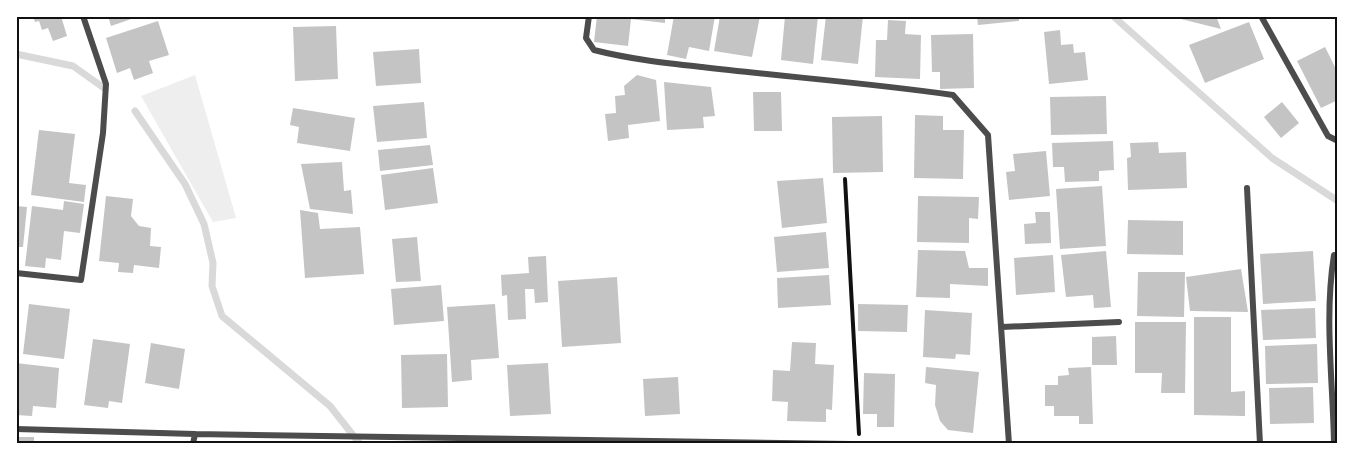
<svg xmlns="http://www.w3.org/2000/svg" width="1354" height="460" font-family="'DM Sans',sans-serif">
  <rect width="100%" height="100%" fill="#fff"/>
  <!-- green -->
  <path fill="#eee" d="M195,75l41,143 -23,4 -72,-126z"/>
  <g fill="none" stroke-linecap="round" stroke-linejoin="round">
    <!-- stream -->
    <path stroke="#d9d9d9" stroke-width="7" d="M1113,16l159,142 66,43
      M16,54l57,12 31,22
      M135,111l50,73 19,40 9,39 -1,23 10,30 108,90 30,38"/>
  </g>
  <!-- building -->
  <path fill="#c4c4c4" d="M33,16h28l6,20 -14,5 -5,-13 -6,2 -3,-9 -4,1z
    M108,16h29v1l-26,9z
    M597,16h68v7l-34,-4 -3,27 -34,-4z
    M674,16h41l-6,35 -20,-4 -3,12 -19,-4z
    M720,16h40l-8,41 -38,-6z
    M785,16h33l-5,48 -32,-4z
    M826,16h37l-5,48 -37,-4z
    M977,16h42v5l-41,4z
    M1173,16h43l5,13 -48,-12z
    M888,20l18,1 -1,13 16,1 -1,44 -45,-2 1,-37h11z
    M158,21l11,34 -20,6 4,12 -19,7 -4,-12 -13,5 -11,-35z
    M1249,22l15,37 -59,24 -16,-38z
    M336,26l2,53 -43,2 -2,-54z
    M1060,30l1,15 12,-1 1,9 11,-1 3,28 -39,4 -5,-52z
    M973,34l1,54 -34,1v-17h-8l-1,-37z
    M1325,47l13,26v27l-17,8 -24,-47z
    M419,49l2,34 -45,3 -3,-34z
    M637,75l19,5 4,41 -32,4 1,13 -21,3 -3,-27 11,-1 -1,-17 10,-1 -1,-9z
    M664,82l47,5 4,29 -12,1 1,11 -37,2z
    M753,92h28l1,39h-28z
    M1106,96l1,38 -56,1 -1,-38z
    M424,102l3,36 -50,4 -4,-36z
    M1282,102l17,21 -18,15 -17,-21z
    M293,108l62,10 -5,33 -53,-8 2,-16 -9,-2z
    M915,115l28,1v14h21l-1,49 -49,-1z
    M882,116l1,56 -50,1 -1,-56z
    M39,130l36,4 -6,49 17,2 -2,17 -53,-7z
    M1113,141l1,29 -15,1v10l-34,1 -1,-15h-11l-1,-24z
    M1158,142l1,11 27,-1 1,36 -59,2 -1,-32 4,-1 -1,-14z
    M430,145l3,20 -53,6 -2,-21z
    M1046,151l4,45 -41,4 -3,-28 9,-1 -2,-17z
    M342,162l2,29 7,-1 2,24 -43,-5 -9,-45z
    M433,168l5,35 -53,7 -4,-35z
    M823,178l4,45 -45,5 -5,-47z
    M1102,186l4,60 -46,3 -4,-60z
    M106,196l27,3 -2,17 8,10 12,2 -1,18 11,1 -2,21 -25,-3 -1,8 -15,-1 1,-9 -20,-2z
    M918,196l61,1 -1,22 -9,-1v25l-52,-1z
    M64,201l20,3 -4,29 -16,-2 -3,29 -15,-2 -1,10 -20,-2 7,-60 31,4z
    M16,206l11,1 -4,40h-7z
    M300,210l18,3 2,16 40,-2 4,47 -59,4z
    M1035,212h15l1,31 -26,1 -1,-20 12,-1z
    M1128,220l55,1v34l-56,-1z
    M826,232l3,36 -52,4 -3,-35z
    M417,237l4,44 -25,1 -4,-43z
    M918,250l47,1 4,17h19v18l-38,-2v14l-34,-1z
    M1106,251l5,56 -17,1 -1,-13 -27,2 -5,-42z
    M1313,251l3,50 -53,3 -3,-50z
    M1053,255l2,37 -39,3 -2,-37z
    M546,256l2,46 -13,1 -1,-14h-9l1,30 -18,1 -1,-25 -5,1 -1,-21 28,-2 -1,-16z
    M1241,269l7,43 -58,-1 -4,-34z
    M1138,272h47l-1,45 -47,-1z
    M829,275l2,30 -53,3 -1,-30z
    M617,277l4,66 -59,4 -4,-66z
    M441,285l3,36 -50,4 -3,-36z
    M29,304l41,5 -6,50 -41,-5z
    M495,304l4,54 -28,2 1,20 -20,2 -5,-75z
    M858,304l50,1 -1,27 -49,-1z
    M1315,308l1,30 -53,2 -2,-30z
    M925,310l47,3 -2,42 -14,-1 -1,5 -32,-2z
    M1194,317h37v75l14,-1v25l-51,-1z
    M1135,322h51l-1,71h-24l1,-20h-27z
    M1116,336l1,29h-25v-28z
    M93,339l37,5 -8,59 -13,-2 -1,7 -24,-3z
    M792,342l24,1 -1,21 19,1 -2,45 -6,-1v13l-39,-1 1,-19 -16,-1 1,-31 17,1z
    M151,343l34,6 -6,40 -34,-6z
    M1317,344l1,39 -52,1 -1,-38z
    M447,354l1,53 -46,1 -1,-53z
    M16,363l43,5 -3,40 -23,-2 -1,10 -16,-1z
    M548,363l3,51 -41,2 -3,-51z
    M926,367l53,5 -6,61 -25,-3 -8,-9 -5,-16 1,-20 -11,-2z
    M1091,367l2,57h-14v-8h-25v-10h-9v-21h13v-9l11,-1 -1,-7z
    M864,373l31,1 -1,53h-17v-13h-14z
    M678,377l2,37 -35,2 -2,-37z
    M1313,387l1,36 -44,1 -1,-36z
    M16,437h18v7h-18z"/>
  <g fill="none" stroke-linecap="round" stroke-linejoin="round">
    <!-- path -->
    <path stroke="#111" stroke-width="4" d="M845,179l14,255"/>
    <!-- minor -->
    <path stroke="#4c4c4c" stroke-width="6" d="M589,16l-3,22 8,12c35,9 72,13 108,17 84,10 168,16 251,28l35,40 21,309
      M1261,16l67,120 10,5
      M1247,188l13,256
      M16,273l65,7 22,-147 3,-49 -23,-68
      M1002,327l117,-5
      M16,429l179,5 656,10
      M193,444l2,-10
      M1334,444c-1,-63 -10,-127 0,-189"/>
  </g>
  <!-- border -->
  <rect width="1354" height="460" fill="none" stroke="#ffffff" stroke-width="36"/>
  <rect x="18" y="18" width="1318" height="424" fill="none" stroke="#111" stroke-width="2"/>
</svg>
